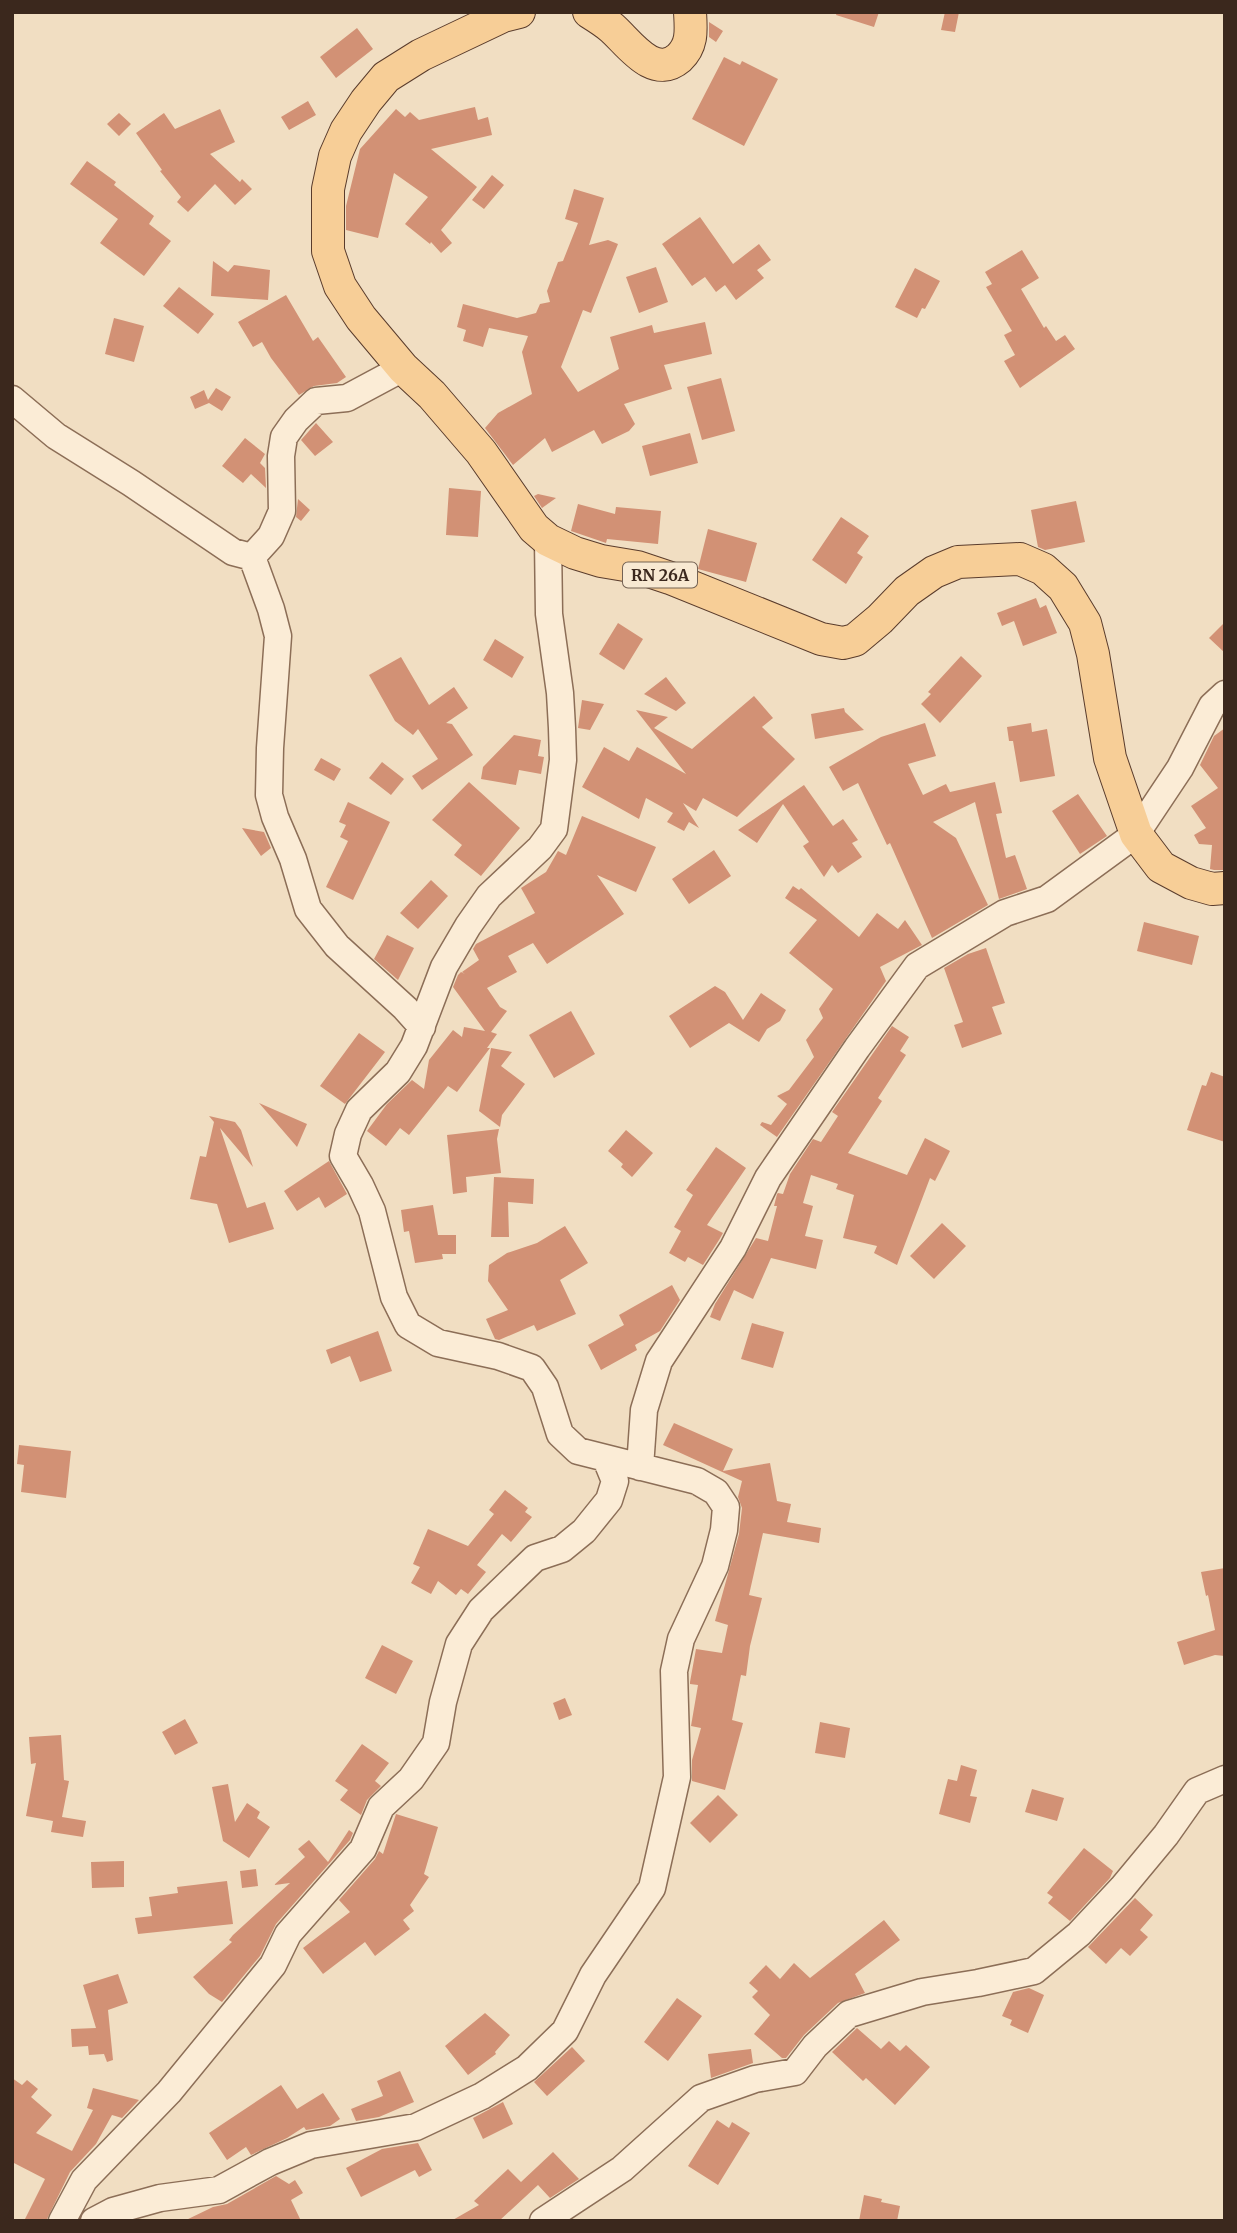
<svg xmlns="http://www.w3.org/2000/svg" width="1237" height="2233" font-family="Merriweather,serif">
  <rect width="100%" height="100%" fill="#f1dec2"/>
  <!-- building -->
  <path fill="#d29175" d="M837,12h42l-5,15 -38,-12z
    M945,12h14l-4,20 -14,-2z
    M709,22l14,9 -7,11 -7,-5z
    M357,28l16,21 -37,29 -16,-21z
    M724,57l16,8 2,-4 36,18 -34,67 -52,-27z
    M308,101l8,14 -27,15 -8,-13z
    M475,107l3,13 10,-3 4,18 -61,14 46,38 -36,43 11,13 -11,10 -10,-11 -1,2 -25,-20 23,-27 -34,-24 -16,65 -32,-8v-24l14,-57 36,-40 9,8 5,-5 9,8z
    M220,109l15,33 -25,12 30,28 2,-3 10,10 -17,16 -20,-21 -27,28 -11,-10 4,-5 -21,-26 2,-1 -26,-37 28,-20 11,16z
    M119,113l12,11 -12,12 -12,-12z
    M87,161l29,21 -2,3 40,31 -5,8 22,17 -27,35 -44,-33 18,-24 -48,-35z
    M492,175l12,10 -20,24 -12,-9z
    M574,189l30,9 -15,47 19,-5 10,4 -27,69 -8,-3 -22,57 17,25 41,-23 -9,-32 42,-12 2,8 51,-11 7,32 -48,11 8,24 -48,15 11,20 -6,7 -27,13 -8,-14 -42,22 -7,-14 -32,27 -28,-37 13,-15 34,-19 -10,-42 6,-16 -39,-8 -6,19 -20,-6 3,-11 -9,-3 6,-23 54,14 19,-5 4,-9 10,-2 -3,-11 11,-29 5,-1 15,-38 -13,-4z
    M700,217l33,47 26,-20 12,16 -14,10 7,8 -28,22 -11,-15 -9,7 -11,-15 -13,9 -30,-42z
    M1022,250l17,28 -18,11 23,39 2,-2 10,15 9,-6 10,14 -55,39 -16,-27 11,-6 -11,-20 8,-4 -26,-44 6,-3 -7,-12z
    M213,261l15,11 6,-7 36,5 -2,30 -57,-4z
    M656,267l12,35 -29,11 -13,-36z
    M915,268l25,13 -15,28 -3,-1 -5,10 -22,-11z
    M179,287l35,27 -16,20 -35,-28z
    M286,295l27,46 5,-4 28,40 -9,6 -23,3 -15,9 -28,-37 -9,-16 -9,5 -15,-25z
    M114,318l30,8 -10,36 -29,-8z
    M721,378l14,53 -33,9 -15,-53z
    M216,388l15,9 -9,14 -13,-8 -14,6 -5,-12 14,-7 4,10z
    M316,423l17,19 -18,14 -14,-16z
    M690,433l8,30 -48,13 -8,-30z
    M245,438l20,16 -5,9 5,5 1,20 -15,-14 -8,9 -21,-17z
    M449,488l32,3 -3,46 -32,-2z
    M538,494l18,4 -14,10 -8,-12z
    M298,499l12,11 -9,11 -5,-4z
    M1076,501l9,41 -40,8 -7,-3 -7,-37z
    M578,504l37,10 1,-7 45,4 -3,33 -51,-5 -1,4 -35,-12z
    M841,517l28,19 -12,17 6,4 -17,27 -34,-24z
    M708,529l49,14 -11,39 -48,-13z
    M1036,598l4,10 6,-3 11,28 -34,13 -9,-25 -12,5 -5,-13z
    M1225,622v31l-16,-15z
    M618,623l25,16 -19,31 -25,-16z
    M495,639l29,18 -12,21 -29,-18z
    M961,656l21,20 -42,47 -19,-19 10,-10 -3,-2z
    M401,657l28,48 25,-18 14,21 -22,15 6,1 21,31 -51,35 -10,-14 26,-17 -20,-30 -5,6 -18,-14 -26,-46z
    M666,677l20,26 -10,8 -32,-17z
    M754,696l19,22 -11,9 33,32 -58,58 -34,-19 -7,13 -13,-8 16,25 -10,-6 -5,9 -17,-9 6,-9 -27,-15 -7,21 -57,-32 22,-40 25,14 8,-14 49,27 -50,-64 32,7 -14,11 38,21z
    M582,700l22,4 -14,26 -12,-2z
    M844,708l1,4 19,18 -49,9 -4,-25z
    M925,723l11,33 -28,8 15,31 23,-11 4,8 45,-10 7,31 -6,1 10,44 9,-3 12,34 -28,10 -24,-97 -42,20 23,16 32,67 -56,33 -42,-95 -3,2 -29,-62 -15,8 -14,-24 52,-30z
    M1031,723l1,9 15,-3 8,47 -35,6 -7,-41h-4l-2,-14z
    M1225,728v142h-11l-4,-1 2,-24 -13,-1 -5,-9 12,-7 -15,-22 27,-18 -18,-23 14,-29z
    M514,735l27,5 -3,16 6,1 -3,17 -22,-4 -3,15 -35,-6 2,-12z
    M321,758l20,11 -7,12 -20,-11z
    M382,762l22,17 -13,16 -22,-17z
    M469,782l51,46 -39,48 -27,-21 8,-10 -30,-25z
    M804,785l29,41 10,-7 15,21 -6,3 10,14 -24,16 -6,-8 -8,12 -21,-31 6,-4 -26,-38 -26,39 -19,-13z
    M1078,794l29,42 -27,18 -28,-43z
    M348,802l42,20 -37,78 -27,-13 22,-46 -8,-4 6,-12 -7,-3z
    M582,816l74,31 -20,45 -39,-17 27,39 -77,50 -14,-21 -25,13 9,16 -30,16 13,19 7,4 -16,21 6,2 -10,14h3l-33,44 -9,-6 -39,49 -9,-7 -14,18 -19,-15 20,-27 25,-24 12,9 5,-29 24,-30 9,7 2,-10 21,4 -32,-44 5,-12 3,-3 4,2 -3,-2 17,-12 -6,-11 3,-5 59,-31 -14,-25 25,-16 12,-21 8,4z
    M242,828l22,4 7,16 -10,8z
    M714,850l17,26 -42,28 -17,-25z
    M431,880l17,16 -30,33 -18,-16z
    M793,886l6,4 2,-2 58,49 18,-24 21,16 7,-9 17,25 -42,22 6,14 -109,156 -17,-12 2,-3 9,3 16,-21 -10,-8 12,-6 25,-33 -8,-17 17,-22 -4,-9 14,-20 -44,-36 28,-33 -32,-22z
    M1144,922l55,14 -7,29 -55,-14z
    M387,935l27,13 -16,32 -24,-21z
    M986,948l19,55 -13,4 10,27 -40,14 -8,-23 9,-3 -19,-54 24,-14z
    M715,986l10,6 18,28 18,-27 25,17 -6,11 -13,8 -8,13 -30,-19 -39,25 -21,-32z
    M571,1011l24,43 -41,24 -25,-43z
    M892,1026l17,11 -9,14 6,4 -28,43 4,3 -34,52 59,22 18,-37 25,13 -15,30 -5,-3 -33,87 -23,-12 3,-7 -34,-8 11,-43 -18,-6 2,-5 -27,-9 -8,28 10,3 -8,30 18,4 -7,29 -45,-11 -18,41 -19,-9 -14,31 -10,-4 5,-13 41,-66 12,3 9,-35h-3l3,-12 1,-1 5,1 7,-20 23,-35 8,3 17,-26 -6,-4z
    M359,1033l26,19 -40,52 -25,-18z
    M491,1048l21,4 -11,14 24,18 -23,31 -2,12 -21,-16z
    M1211,1072l14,5v65l-38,-12 15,-45 4,1z
    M259,1103l48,21 -10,23z
    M209,1116l26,6 6,8 12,37 -33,-39 27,80 18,-6 9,27 -45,14 -12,-39 -27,-5 10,-43 6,1 8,-35z
    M499,1129l-2,10 4,34 -35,4 1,15 -14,2 -6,-59z
    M626,1130l27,23 -21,24 -11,-10 2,-3 -15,-13z
    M716,1147l30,21 -39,57 16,8 -4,7 -16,25 -15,-8 -3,5 -16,-9 12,-22 -7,-4 19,-32 -7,-5z
    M329,1161l18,33 -22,14 -6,-11 -22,14 -13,-20z
    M494,1177l40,2 -1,25 -25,-2 1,35h-18z
    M433,1205l5,30h18v19h-14l1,5 -28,4 -6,-32 -5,1 -3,-22z
    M942,1223l24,23 -32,33 -24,-23z
    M565,1226l23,37 -28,17 16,34 -39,17 -3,-6 -35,15 -4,-1 -9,-20 22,-9 -20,-29 1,-16 18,-12 30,-10z
    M672,1285l8,15 -20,31 -25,14 2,5 -36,20 -13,-25 36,-20 -5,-10z
    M752,1323l32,9 -11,36 -32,-9z
    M378,1331l14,40 -32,11 -10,-26 -19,8 -5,-14z
    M674,1423l59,26 -10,22 47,-8 7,38 14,3 -4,18 34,6 -2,15 -56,-10 -14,62 13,3 -12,48 -4,30 -5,-1 -9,45 11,3 -18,67 -33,-9v-21l9,-32 -10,-2 7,-41 -8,-1v-2l6,-33 26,4 6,-28 -13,-4 24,-87 3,-26 -4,-11 4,-16 -79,-36z
    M19,1445l52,6 -5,47 -45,-6 3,-27 -7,-1z
    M505,1490l23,18 -3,4 7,5 -21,25 -9,-8 -25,31 9,7 -18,22 -7,-5 -5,6 -18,-14 -7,13 -20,-11 9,-16 -7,-3 15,-35 40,17 26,-32 -5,-4z
    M1225,1568v88l-10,-1 -31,10 -7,-23 38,-12 -7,-35 -2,1 -5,-24z
    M382,1645l31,16 -17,33 -31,-16z
    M565,1698l7,17 -13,5 -6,-17z
    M185,1719l13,24 -23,12 -13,-23z
    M820,1722l30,6 -5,30 -30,-5z
    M61,1735l3,45 5,1 -7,36 24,4 -3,16 -32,-5 2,-11 -27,-5 10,-53 -5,1 -2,-27z
    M362,1744l27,19 -14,18 6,5 -14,14 -6,15 -21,-15 8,-10 -13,-9z
    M961,1765l16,5 -7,26 7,1 -7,26 -31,-9 9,-35 9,2z
    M228,1784l7,38 12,-19 13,9 -3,6 13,9 -21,31 -26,-17 -11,-54z
    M1032,1789l32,9 -7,23 -32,-9z
    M718,1795l20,20 -28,28 -20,-20z
    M396,1814l42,13 -14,47 5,3 -19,28 4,6 -11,9 7,9 -35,27 -10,-14 -42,32 -20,-26 47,-36 -11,-12 36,-41 4,-8 4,3z
    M349,1830l4,3 -3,7 -74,84 -16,32 -38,46 -13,-8 -16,-17 39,-35 -3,-2 4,-5 57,-52 -16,2 31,-28 -7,-8 11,-9 19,22z
    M1084,1848l29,23 -3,7 -40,43 -22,-18 5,-6 -6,-4z
    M124,1861v26l-32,1 -1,-26z
    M256,1869l2,17 -16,2 -2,-17z
    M227,1881l6,43 -95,10 -3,-16 17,-2 -3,-19 29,-4 -1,-6z
    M1135,1898l18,17 -13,15 8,7 -18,19 -9,-8 -15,16 -18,-17z
    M884,1920l16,20 -45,34 10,19 -27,10 -34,32 -18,23h-4l-28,-24 16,-19 -18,-18 6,-6 -9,-8 17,-18 14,14 14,-16 16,15z
    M118,1974l10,29 -20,7 5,50 -6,2 -3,-8 -15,1 -1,-9 -16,1 -1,-18 25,-1 -13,-43z
    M1029,1988l15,7 -16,38 -18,-8 2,-5 -10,-4 11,-24z
    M677,1998l25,18 -34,45 -24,-19z
    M485,2013l25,22 -15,17 1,2 -28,21 -23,-29z
    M857,2028l24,21 8,-8 11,10 6,-6 24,22 -35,38 -29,-27 -3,3 -31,-29z
    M572,2047l13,14 -38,35 -13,-14z
    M751,2049l2,14 -42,15 -3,-24z
    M400,2071l14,31 -35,15 -23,4 -5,-12 32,-13 -6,-15z
    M12,2078l10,7 5,-5 11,9 -7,8 21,18 -16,18 36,18 21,-41 -6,-2 6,-20 46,12 -17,18 -10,-3 -16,29 -26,28 -24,49h-22l21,-42 -33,-17z
    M281,2085l16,24 26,-16 17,26 -10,7 -24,4 -2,-3 -17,11 -36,17 -5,-8 -19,13 -18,-27z
    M503,2102l10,22 -30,15 -10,-21z
    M717,2120l12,8 3,-6 18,11 -32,52 -30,-19z
    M418,2143l14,27 -13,7 -4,-7 -54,27 -15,-29 36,-19z
    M553,2152l26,27 -29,19 -12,-13 -39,36h-48l28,-16 -5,-4 34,-32 13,13z
    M276,2176l13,8 6,-4 8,13 -12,7 10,21h-117l29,-14 14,-3z
    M864,2195l18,4 -1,3 19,4 -3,15h-38z"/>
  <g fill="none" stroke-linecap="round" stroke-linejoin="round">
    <defs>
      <path id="minor" d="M12,399l44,37 75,47 102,69 19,5 19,-21 11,-25 -1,-55 3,-19 12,-17 20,-19 31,-3 56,-30
        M252,557l19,52 7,27 -8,112 -1,47 6,22 18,42 15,50 29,37 68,62 17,19
        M640,1467l4,-57 15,-49 74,-113 35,-70 89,-130 60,-82 88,-53 42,-14 89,-65 44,-66 32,-62 13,-12
        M62,2221l22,-41 85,-88 104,-127 15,-31 75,-85 18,-42 30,-28 25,-36 7,-41 16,-58 22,-34 54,-52 27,-9 22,-18 25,-31 6,-19 -9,-22
        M94,2221l19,-10 47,-13 59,-8 51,-28 41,-17 105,-18 66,-31 45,-28 38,-37 28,-56 59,-87 25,-111 -3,-106 7,-32 34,-73 9,-36 2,-23 -10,-15 -19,-11 -119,-30 -18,-17 -15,-47 -13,-19 -34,-12 -60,-13 -30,-18 -14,-28 -22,-86 -12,-26 -17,-29 5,-22 11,-24 39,-38 16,-26 30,-79 24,-41 21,-30 51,-48 14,-19 9,-69 -1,-32 -2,-35 -11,-79 -1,-74
        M543,2221l79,-52 79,-71 54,-19 40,-7 20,-26 34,-32 73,-22 56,-9 56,-12 45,-37 43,-46 44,-53 31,-44 28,-12"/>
      <path id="major" d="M519,12l-16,4 -82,39 -35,22 -20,24 -20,30 -11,25 -7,33v62l12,35 21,32 42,50 29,27 49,57 53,76 14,12 27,13 26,8 36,6 33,11 151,61 22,4 12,-3 25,-21 27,-28 27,-19 24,-10 62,-3 23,10 20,18 22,36 8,31 17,104 26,76 25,33 30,16 21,6 13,-1
        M589,12c8,5 16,10 23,16 17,15 41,52 67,30 14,-13 12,-28 11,-46"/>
    </defs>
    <!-- minor casing -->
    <use href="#minor" stroke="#8c6e57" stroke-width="29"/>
    <!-- major casing -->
    <use href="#major" stroke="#5a3c2c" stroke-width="34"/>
    <!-- minor -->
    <use href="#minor" stroke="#fbecd6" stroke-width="26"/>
    <!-- major -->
    <use href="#major" stroke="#f7ce97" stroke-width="32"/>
  </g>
  <g text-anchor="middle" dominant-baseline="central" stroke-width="6" stroke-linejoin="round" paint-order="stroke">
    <!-- shield labels -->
    <rect fill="#f8e9d2" stroke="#746253" stroke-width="2" x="623" y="562.5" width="74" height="25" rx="5"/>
    <g font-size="16" font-weight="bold" fill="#3b281d">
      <text x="660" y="575">RN 26A</text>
    </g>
  </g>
  <!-- border -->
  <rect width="1237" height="2233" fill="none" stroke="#3b281d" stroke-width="28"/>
</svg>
